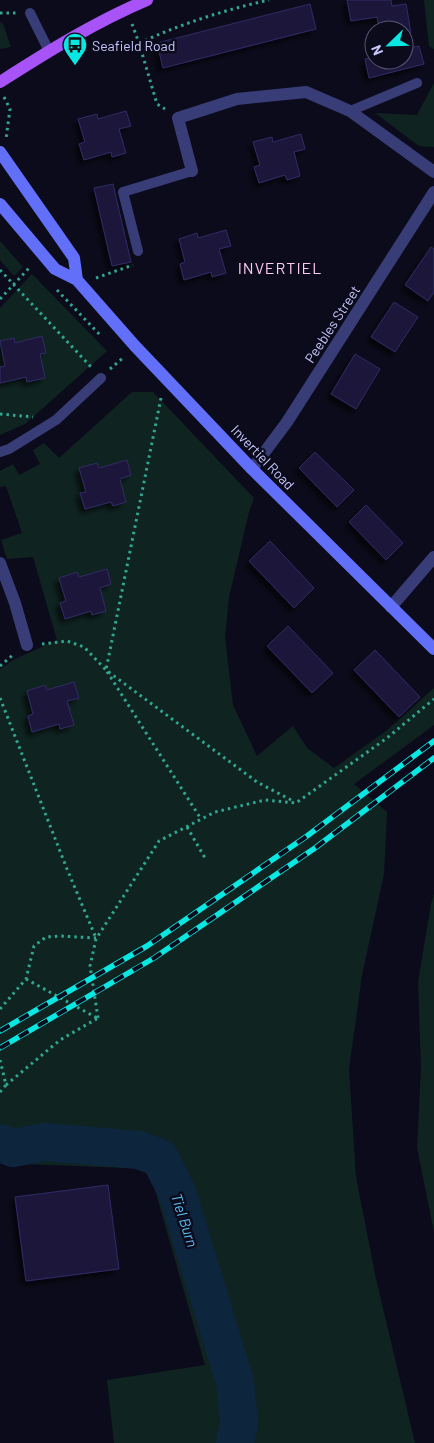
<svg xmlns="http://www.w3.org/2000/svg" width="434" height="1443" font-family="Barlow,sans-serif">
  <defs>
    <filter id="shadow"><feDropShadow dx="-4.5" dy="4.5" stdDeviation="2.5" flood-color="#0009"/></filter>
  </defs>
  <rect width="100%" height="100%" fill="#0c0b1b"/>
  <!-- green -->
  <path fill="#0f2421" d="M424,0h10v49l-5,-3z
    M0,22l3,2 8,23 -11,2z
    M434,83v64l-15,-1 -44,-33 42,2z
    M0,241l23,26 -9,9 -14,-16z
    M32,274l75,77 -82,73 -25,11v-127z
    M132,392h21l101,106 -5,14 -20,85 -4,40 8,68 24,51 36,-30 14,22 27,20 52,-37 48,-43v37l-80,59 33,28 -3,62 -22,101 -13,94 7,108 20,102 39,164h-301l-7,-63 98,-15 -56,-196 -149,-6v-494l15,-10 42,-19 -24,-83 -26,2 -6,-19 21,-7 -16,-47 -6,1v-16l13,-7 6,11 21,-11 -7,-14 11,-7 15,15z
    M434,894v338l-17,-84 4,-81 -3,-85 13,-78z"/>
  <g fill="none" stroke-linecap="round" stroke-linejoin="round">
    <!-- river -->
    <path stroke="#0d253d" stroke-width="38" d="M0,1143l13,5 32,-6 94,8 21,8 17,34 58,190 4,41 -4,20"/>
  </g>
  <!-- building -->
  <path fill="#1b183b" stroke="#302b66" filter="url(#shadow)" d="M347,0h44l1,6 14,-2 5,29 -7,1v-4h-9l-1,-5 -15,3 -2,-11 -26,4z
    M310,4l6,25 -153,39 -6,-25z
    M419,46l5,18 -55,14 -4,-19 9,-2v3h30v-11z
    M126,111l5,15 -12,3 7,24 -14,4 -1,-5 -27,8 -5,-16 6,-2 -7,-23 19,-5 1,5z
    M301,134l4,15 -11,3 6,24 -13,4 -2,-5 -26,8 -5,-16 6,-2 -7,-23 19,-5 1,5z
    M113,184l18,78 -19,4 -18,-78z
    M226,230l5,16 -12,3 7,24 -14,4 -1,-5 -27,8 -4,-16 5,-2 -6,-23 18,-6 1,5z
    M431,247l3,2v43l-6,9 -23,-16z
    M394,302l24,15 -23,35 -24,-15z
    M42,336l4,17 -6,1 5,24 -18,4 -1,-5 -26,6v-16l5,-1 -5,-25 14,-3 1,5z
    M355,354l25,15 -24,40 -25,-15z
    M315,452l39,38 -17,17 -38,-39z
    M127,460l4,15 -11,4 6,23 -13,4 -2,-4 -26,7 -5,-16 6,-1 -7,-24 18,-5 2,5z
    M366,505l37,38 -17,17 -37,-38z
    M270,541l44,47 -20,20 -45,-47z
    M107,569l4,15 -11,4 6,23 -14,4 -1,-4 -26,8 -5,-16 6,-2 -7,-23 18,-6 2,5z
    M288,626l45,47 -21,20 -45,-47z
    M375,650l45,47 -21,20 -45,-47z
    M74,682l5,16 -12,3 7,24 -14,4 -1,-5 -27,8 -4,-16 5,-2 -6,-23 18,-6 2,5z
    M108,1185l11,84 -93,12 -11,-84z"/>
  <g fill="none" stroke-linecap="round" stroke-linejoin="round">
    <!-- path -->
    <path stroke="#31a792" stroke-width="3" stroke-dasharray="2.5 4" stroke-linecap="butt" d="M0,13h17
      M132,24l7,19 18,61 8,5
      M139,43c42,-19 85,-33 130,-43
      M4,97l6,12 -4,30
      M0,270l92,98
      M96,278l37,-13
      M57,290l44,46
      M0,299l31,-33
      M110,369l14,-12
      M161,398l-55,272 95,149
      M0,414l33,3
      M42,644l25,-3 17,6 22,23 151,112 36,19
      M0,666l14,-12
      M0,698l67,171 29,69
      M187,827l18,31
      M26,979l71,39
      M0,1009l26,-30 8,-33 12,-9 15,-1 35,2
      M98,1018l-8,-52 6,-27 63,-98 56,-29 50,-12 31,3 91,-65 47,-39
      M0,1060l6,25 -6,7
      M6,1085l54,-45 38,-22"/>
    <!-- service -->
    <path stroke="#383d78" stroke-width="10" d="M30,13l19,38
      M350,111l67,-28
      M138,251l-15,-59 69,-21
      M0,452l9,-3 47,-29 45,-42"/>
    <!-- minor -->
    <path stroke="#383d78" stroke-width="12" d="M192,171l-14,-53 59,-19 69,-7 44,19 84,61
      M252,469l35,-47 147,-230
      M0,563l15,40 12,42
      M391,607l43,-50"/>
    <!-- secondary -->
    <path stroke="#6270f9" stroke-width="12" d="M0,152l74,106 3,22
      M0,204l55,65 22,11 58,66 117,123 182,180"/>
    <!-- primary -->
    <path stroke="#a753f8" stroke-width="12" d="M0,82c47,-30 95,-60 147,-82"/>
    <defs>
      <path id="rail" d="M0,1031l147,-85 160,-110 127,-95
        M0,1048l154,-90 161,-110 119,-90"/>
    </defs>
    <!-- rail casing -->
    <use href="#rail" stroke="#09e7e3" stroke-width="5.5"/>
    <!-- rail -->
    <use href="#rail" stroke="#0c0b1b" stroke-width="4" stroke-dasharray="11" stroke-linecap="butt"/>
  </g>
  <!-- icons -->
  <defs>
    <symbol id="bus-pin" viewBox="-11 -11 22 30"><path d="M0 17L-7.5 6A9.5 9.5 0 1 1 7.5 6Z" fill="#09e7e3" stroke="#0c0b1b"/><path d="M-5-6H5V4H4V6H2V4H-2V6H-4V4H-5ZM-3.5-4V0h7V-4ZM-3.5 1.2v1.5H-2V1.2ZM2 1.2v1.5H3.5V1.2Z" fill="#111"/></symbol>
  </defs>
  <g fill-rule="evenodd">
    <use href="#bus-pin" x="61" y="31" width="28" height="38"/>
  </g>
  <g text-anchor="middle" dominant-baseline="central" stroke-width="5" stroke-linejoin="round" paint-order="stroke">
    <!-- poi labels -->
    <g font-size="14" fill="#c7c7fd" stroke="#0c0b1b" text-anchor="start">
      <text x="92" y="45">Seafield Road</text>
    </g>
    <!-- street labels -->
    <g font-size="14" fill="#c7c7fd" stroke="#0c0b1b">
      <text transform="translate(332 324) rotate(-57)">Peebles Street</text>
      <text transform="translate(263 457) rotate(46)">Invertiel Road</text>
    </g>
    <!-- water labels -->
    <g font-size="15" font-style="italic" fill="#59c1f9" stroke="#0c0b1b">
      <text transform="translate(185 1220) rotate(72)">Tiel Burn</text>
    </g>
    <!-- quarter labels -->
    <g font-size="16" letter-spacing="1" fill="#fdc9f0" stroke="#0c0b1b">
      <text x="280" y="267">INVERTIEL</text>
    </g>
  </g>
  <!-- north arrow -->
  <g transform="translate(389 45) rotate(247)"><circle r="24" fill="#0c0b1b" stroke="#575675"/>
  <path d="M0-4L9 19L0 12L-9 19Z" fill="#09e7e3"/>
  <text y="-8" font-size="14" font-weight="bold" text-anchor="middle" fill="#c7c7fd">N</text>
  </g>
</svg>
